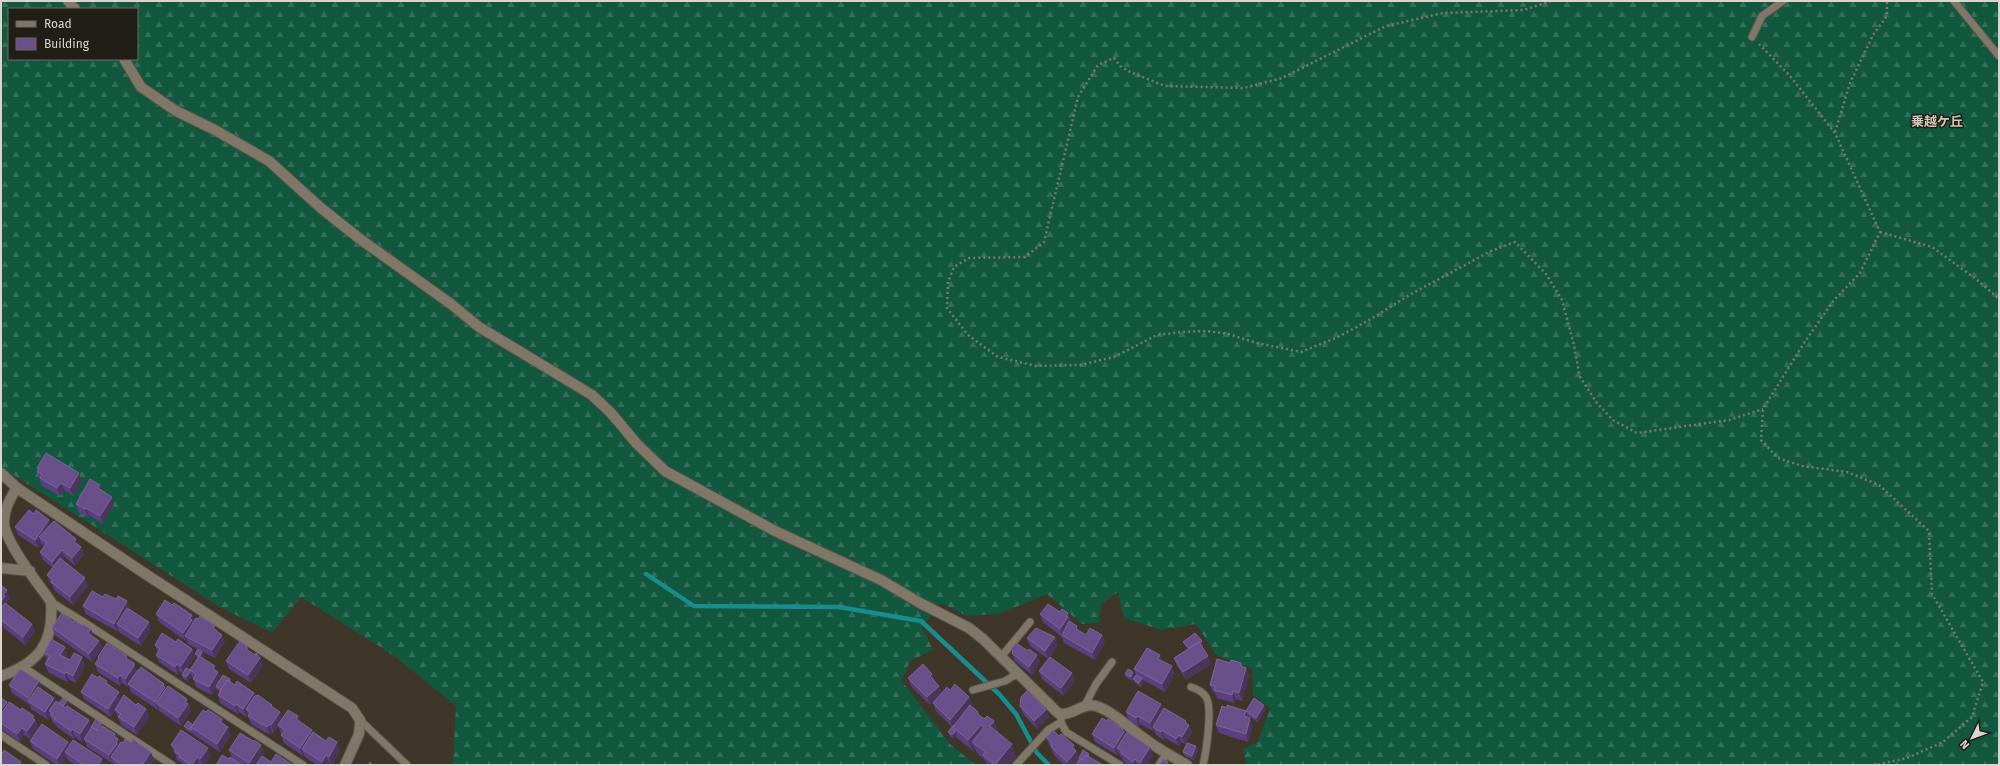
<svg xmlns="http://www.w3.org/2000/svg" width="2000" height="766" font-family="'Fira Sans','Noto Sans JP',sans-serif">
  <defs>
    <pattern id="forest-firs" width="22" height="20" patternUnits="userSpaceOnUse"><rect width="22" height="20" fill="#11583f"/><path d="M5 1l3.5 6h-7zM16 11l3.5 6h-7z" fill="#336f5a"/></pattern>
  </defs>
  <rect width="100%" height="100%" fill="#3d3629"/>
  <!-- forest -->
  <path fill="url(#forest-firs)" fill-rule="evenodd" d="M1,1h1998v764h-752l-4,-16 15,-7 12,-34 -17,-13 -1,-26 -36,-14 -20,-31 -35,6 -37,-12 -6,-26 -17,12 -2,19 -17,1 -35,-30 -48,20 -32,2 -26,-13 -19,24 11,23 -23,11 -8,20 48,63 26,21h-523l3,-59 -63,-51 -92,-58 -29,36 -52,-26 -219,-140zM9,9h128v50h-128z"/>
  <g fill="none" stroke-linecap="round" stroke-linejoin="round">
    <!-- stream -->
    <path stroke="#188d90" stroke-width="4.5" d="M646,574l48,32 145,1 82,14 78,73 17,20 21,39 12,12"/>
    <defs>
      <path id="service" d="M1954,1l45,55
        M1752,37l10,-21 21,-15
        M51,602l31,19 221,144
        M1001,657l29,-35
        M23,667l149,98
        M1191,687c6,2 12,5 15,10 7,10 0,56 -3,68
        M973,690l32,-9 12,-7
        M1085,705l11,-21 16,-22
        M1061,715v7l5,10 54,33
        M360,720l47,45
        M1,735l45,30
        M1016,765l32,-35 13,-8
        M1159,765l8,-12"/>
      <path id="minor" d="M68,1l7,8
        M124,59l17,28 35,24 39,19 54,31 52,47 39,31 91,65 28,23 113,68 19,18 26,31 28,27 110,60 106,49 39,23 49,25 14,11 75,74c13,5 23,-11 38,-7 18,6 33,22 49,33 13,10 28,18 42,26
        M1,473l16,15 130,87 205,133 8,12 -1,14 -14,31
        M1,568l29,3
        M1,676c38,-13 53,-33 50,-74 -11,-16 -47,-61 -47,-80 0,-12 6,-24 13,-34"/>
    </defs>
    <!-- service casing -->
    <use href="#service" stroke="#575246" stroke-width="9"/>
    <!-- minor casing -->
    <use href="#minor" stroke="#575246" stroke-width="12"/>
    <!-- path -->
    <path stroke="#7d786d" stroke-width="2.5" stroke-dasharray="2 3" stroke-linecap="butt" d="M1551,1l-27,9 -81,3 -57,13 -104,52 -38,10 -79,-2 -35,-14 -10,-6 -6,-8 -16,7 -20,32 -34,145 -19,15 -56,1 -15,9 -6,15 -1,26 21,27 30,22 38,9 44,-1 34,-8 43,-22 25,-3 25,-1 21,3 29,9 44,9 37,-15 33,-18 40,-25 80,-43 24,-9 31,32 16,26 12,45 6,32 17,26 16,17 24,13 92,-13 34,-11
      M1759,44l31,32 45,57 45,99 -20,41 -26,27 -30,43 -41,66 -2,31 17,18 24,8 45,6 32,13 50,46 3,63 51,88 -11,35 -29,25 -36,16 -31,7
      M1835,132l15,-49 23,-48 14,-19v-15
      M1880,232l52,15 44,32 23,20"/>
    <!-- service -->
    <use href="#service" stroke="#7f7768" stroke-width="7"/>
    <!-- minor -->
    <use href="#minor" stroke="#7f7768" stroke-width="10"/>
  </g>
  <!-- wall -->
  <path fill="#5c3f82" d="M37,468l45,13 -9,15 -9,-6 -4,6 -18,-10 -5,-14 1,-1z
    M100,485l2,6 12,13 -11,20 -14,-9 -1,2 -10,-5 -2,-8z
    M51,524l25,15 3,6 2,2 3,8 -9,11 -10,-9 -3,3 23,18 3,8 -15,19 -19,-15 -2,-6 -2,-1 -3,-8 6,-7 -10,-8 -3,-8 4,-5 -3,-4 -3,5 -20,-13 -3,-8z
    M1,585l9,13 -3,3 1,4 24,19 3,8 -10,13 -21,-17 -3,5z
    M103,597l27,12 21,21 -10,16 -22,-14 -1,-3 -1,2 -31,-17 -3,-8z
    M172,605l20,10 2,6 23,10 8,11 -10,16 -27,-14 -1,-4 -1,1 -27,-19 -3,-8z
    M1060,612l8,1 3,8 -1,1 9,8 7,5h16l3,8 -10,17 -31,-17 -2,-6 -19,-15 -3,-8z
    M52,627l41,9 6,5 3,7 -10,14 -37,-27z
    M1027,638l31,7 -8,12 22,16 3,8 -11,15 -22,-17 -3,-8 9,-12 -18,-13z
    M176,642l16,7 3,8 -8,12 3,1 8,-12 -3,-4 7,-2 2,4 -1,2 14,13 4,8h9l1,3 4,3 19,8 1,3 18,11 9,12 16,-3 2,6 12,8 1,2 27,18 -8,15 -3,-2 -1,2h-11l-12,-8 -1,-2 -1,1 -19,-13 -3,-8 1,-1 -1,-1 -3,-7 -4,7 -2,-1 -2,2 -4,-2v1l-15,-9 -3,-8v-2l-2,3 -7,-5 -1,2 -18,-11 -2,-8 2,-3 -3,-2 -1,-2 -4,7 -16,-8 -4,-11 -4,5 -5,-2 -1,-4 1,-2 -3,-1 -2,3 -19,-13 -3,-7 2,-2 -3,-8z
    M1183,642l20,3 -1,1 9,18 -25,16 -9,-14 -3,-8 14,-9 -3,-3z
    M247,646l2,5 11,7 3,8 -12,17 -22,-14 -3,-8z
    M65,647l2,7 -1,4 4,2 15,5 -9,18 -7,-3 -2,2 -19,-10 -3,-8 2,-3 -3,-8z
    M1011,649l29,13 -8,13 -17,-14 -3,-8v-1z
    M98,657l30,3 9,11 29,19 21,9 3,8 -1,1 2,3 -10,15 -22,-15v-2l-1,1 -27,-18 -2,-6 -1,1 -6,-4 -2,3 -22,-14 -3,-8 4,-5z
    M1162,661l13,13 -10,18 -22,-12v2l-2,5 -6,-4 -2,-4 3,-4 -2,-6z
    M1243,667l3,1 3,8 -7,25 -6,-2 -2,4 -17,-5 -2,-5 -2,-1 -3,-7z
    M932,674l3,7 4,5 3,7 8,-3 19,7 3,8 -1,1 7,6 2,4 4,3 10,2 4,11 18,24 -7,9h-22l-2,-5 -8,-7 -2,-4 -2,2 -16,-13 -1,-2 -3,3 -3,-3 -2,-4 4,-5 -16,-16 -3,-8 4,-5 -7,7 -19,-19 -3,-8z
    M1125,674l10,2 -3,5 -6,-4z
    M9,685l32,4 15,12 3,2 8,-2 1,4v1l21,14 2,7 12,-1 12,8 1,4 2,1 2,4 34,17 -3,5h-37l-1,-2h-1l-25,-16 -3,-8 7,-11 -9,14 -7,-5 -1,2 -17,-12 -1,-2 -3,-2 -3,-7 -2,4 -17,-11 -1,-4 -18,-12z
    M109,685l13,14 14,6 10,4 3,8 -12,18 -16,-10 -2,-6 -1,-1 -3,-8 -4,7 -27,-18 -3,-7z
    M1,698l6,4 1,2 26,12 4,12 -8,11 -6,-4 -4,7 -19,-13z
    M1161,704l2,5 23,12 1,3 2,1 3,7 -7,12 -4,-2 -2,4 -14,-8 -1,2 -8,-5 -2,-5 -1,1 -13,-7 -1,2 -10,-6 -3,-8z
    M1020,706l26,4 3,7 -12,12 -14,-15z
    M1227,708l19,3 20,-2 -8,13 -10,-6 5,10 -5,16 -29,-9 -3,-8z
    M206,712l16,7 2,5 7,11 -11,17 -26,-17 -1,-2v1l-7,-4 -2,-4 9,-1z
    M1107,721l16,8 2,5 25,13 3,8 -6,10h-18l-6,-4 -1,-4 -2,-1 -1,-3 -2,2 -22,-13 -3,-8z
    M1059,736l15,9 5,14 -5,6h-10l-10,-10 -3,-8 -2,-2 -3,-8z
    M30,741l39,4 33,14 2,6h-29l-7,-5 -2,-3 -4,8h-5l-24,-16z
    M171,745l39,11 -5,9h-22l-2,-3 -4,-2 -1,-5 -2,-2z
    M1196,746l2,4 -4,10 -9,-4 -2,-4z
    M229,750l35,2 -8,13h-13l-11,-7z"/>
  <!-- shaded-wall -->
  <path fill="#4a355b" d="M79,473l3,8 -9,15 -3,-8z
    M61,483l3,7 -4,6 -3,-8z
    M100,485l3,7 -5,-4z
    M112,497l2,7 -11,20 -3,-8z
    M86,508l3,7 -1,2 -3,-8z
    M49,520l3,8 -13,9 2,6 -3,5 -3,-8z
    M76,539l3,8 -5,-5z
    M81,547l3,8 -9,11 -3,-8z
    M62,550l3,7 -10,12 -3,-7z
    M85,578l3,8 -15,19 -3,-8z
    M7,590l3,8 -3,3 1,3 -7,9v-11l2,-7z
    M127,601l3,8 -10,17 -3,-2 1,5 -1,2 -3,-7z
    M1068,613l3,8 -9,14 -2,-6z
    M192,615l3,7 -10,14 2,4 -1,1 -3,-8z
    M1,620l3,8 -3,5z
    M149,622l2,8 -10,16 -3,-8z
    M32,624l3,8 -10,13 -2,-8z
    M215,626l3,7 -5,-5z
    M91,629l3,8 -6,-4z
    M222,635l3,7 -10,16 -3,-8z
    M1102,635l3,8 -10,17 -3,-7z
    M1055,637l3,8 -10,14 -3,-8z
    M99,641l3,7 -10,14 -3,-8z
    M1202,641l1,4 -11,9 -2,-4z
    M65,647l2,7 -4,9 -3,-8z
    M192,649l3,8 -11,17 -3,-8z
    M202,652l2,4 -3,4 -1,-4z
    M1037,655l3,7 -8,13 -3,-8z
    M1160,655l3,8 -5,-4z
    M1208,656l3,8 -25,16 -3,-8z
    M82,657l3,8 -9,18 -3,-7z
    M260,658l3,8 -12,17 -3,-8z
    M134,663l3,8 -9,13 1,2 -1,1 -3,-8z
    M177,664l3,8 -2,3 -3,-8z
    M215,666l3,7v-1l3,8 -5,6v2l-4,7 -3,-8 4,-18z
    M1172,666l3,8 -10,18 -3,-8z
    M1246,668l3,8 -7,25 -3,-8z
    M66,672l3,8 -2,2 -2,-8z
    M190,672l2,4 -4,5 -2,-4z
    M1133,672l2,4 -3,5 -1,-4z
    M1072,673l3,8 -11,15 -3,-8z
    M932,674l3,8 -5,-6z
    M120,675l2,8 -2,3 -2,-8z
    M1142,678l1,4 -2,5 -2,-4z
    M39,681l3,8 -13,12 -1,-3z
    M164,684l3,11 -11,8 3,6 -1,1 -3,-8z
    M939,686l3,8 -12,11 -3,-8z
    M1233,691l3,8 -2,4 -2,-8z
    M119,692l3,8 -11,17 -3,-8z
    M254,693l3,8 -11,8 2,5 -2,3 -3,-8z
    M969,697l3,8 -19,22 -3,-7z
    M54,698l3,8 -5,7 -3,-2 2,4 -3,5 -3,-8z
    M187,699l3,8 -1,1 2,3 -10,15 -3,-8 7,-16z
    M67,701l1,4 -4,6 -1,-4z
    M7,702l3,8 -6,8 -3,-8z
    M236,704l3,8 -1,2 -3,-8z
    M1161,704l3,8 -11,15 1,3 -1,1 -3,-8z
    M1264,705l2,4 -8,13 -2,-4z
    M146,709l3,8 -12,18 -3,-8z
    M1046,710l3,7 -12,12 -3,-8z
    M1246,711l3,8 -5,-3z
    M280,712l3,8 -9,13 -3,-8z
    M34,716l4,12 -8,11 -3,-8z
    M298,716l3,8 -5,-5z
    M1138,716l2,8 -1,2 -3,-8z
    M1250,718l3,8 -5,16 -2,-8z
    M89,720l3,8 -10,14 -2,-8z
    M994,721l4,12 -8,-7z
    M1186,721l2,5 1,-1 3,7 -7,12 -3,-7 3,-14z
    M102,723l1,4 -5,7 -2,-4z
    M269,724l3,8 -2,2 -3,-7z
    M981,725l4,11 -13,6 3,7 -2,2 -5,-11z
    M228,727l3,8 -11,17 -3,-8z
    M22,728l2,7 -4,7 -3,-8z
    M72,729l3,8 -1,2 -3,-8z
    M1123,729l4,11 -10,8 2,5 -2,2 -3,-7z
    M312,730l3,8 -13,11 2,6 -1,1 -3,-8z
    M1162,730l3,8 -1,2 -3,-8z
    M955,732l1,4 -3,3 -1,-4z
    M115,734l2,6 1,-1 3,8 -10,10 1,6 -3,-8 5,-19z
    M1179,735l2,7 -2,4 -3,-7z
    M68,742l3,7 -6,3 1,5 -4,8h-3l-2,-6z
    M337,742l3,8 -8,15 -3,-8z
    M1012,744l4,12 -7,9h-14z
    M261,745l3,7 -8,13h-6l-1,-2z
    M1074,745l5,14 -5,6h-6l-1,-3 5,-15z
    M1196,746l2,4 -4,10 -2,-4z
    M1150,747l3,8 -6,10h-6l-1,-2z
    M208,748l2,8 -5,9h-2l-3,-6z
    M151,752l3,8 -3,5h-7l-1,-1z
    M326,755l3,8 -1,2h-5l-1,-3z
    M197,757l2,8h-7z
    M102,759l2,6h-6z
    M1135,759l2,6h-2l-2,-3z"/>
  <!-- building -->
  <path fill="#6a508a" stroke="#7c6595" d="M46,453l33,20 -9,15 -9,-5 -4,5 -17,-10 2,-4 -5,-2 2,-3 -2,-1z
    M90,479l10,6 -2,3 14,9 -12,19 -14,-8 -1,1 -9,-5z
    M29,510l5,4 2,-4 13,10 -14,20 -20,-13z
    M54,521l22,18 -2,3 7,5 -9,11 -10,-8 -10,12 -12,-10 7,-9 -8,-6z
    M60,558l25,20 -15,19 -19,-15 2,-2 -6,-5z
    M1,585l6,5 -4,5 2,1 -4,6z
    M92,591l11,6 2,-3 11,5 2,-3 9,5 -13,23 -31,-18z
    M165,600l7,5 2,-2 18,12 -2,3 2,2 -9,13 -27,-19z
    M5,603l27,21 -9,13 -22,-17v1v-13z
    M1048,604l12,8 2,-3 6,4 -2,3 2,1 -8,12 -20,-15z
    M127,608l22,14 -11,16 -21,-14z
    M62,613l11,9 2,-2 7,6 1,-2 8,5 -3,4 11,8 -10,13 -37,-27z
    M200,616l15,10 -2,2 9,7 -10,15 -27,-14 11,-18 2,1z
    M1069,621l8,5 -1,3 10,6 4,-7 12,7 -10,18 -30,-18z
    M1036,628l19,9 -10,14 -18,-13z
    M162,633l14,9 2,-3 14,10 -11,17 -4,-2 -2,3 -19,-12 4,-6 -5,-4z
    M1195,633l7,8 -2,2 -1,-1 -10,6 -6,-6z
    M51,639l14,8 -5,8 10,5 4,-7 8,4 -9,19 -7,-4 -1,2 -20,-10 5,-8 -6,-3z
    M240,641l7,5 -1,3 9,6 1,-2 4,5 -12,17 -22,-14z
    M1199,642l9,14 -25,16 -9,-14z
    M107,643l20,13 -1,2 8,5v3l-9,13 -5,-4 -2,3 -23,-14 4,-6 -1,-1z
    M1016,643l12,8 1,-2 8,6 -8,12 -17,-14 1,-2 -2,-2z
    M1147,648l13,7 -2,4 14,7 -10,18 -28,-15z
    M198,649l4,3 -2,4 -5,-2z
    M199,656l16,10 -2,3 5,3 -9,15 -16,-8 3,-5 -6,-4z
    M1050,657l22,16 -11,15 -22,-17z
    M1217,659l13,4 1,-3 10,3v3l5,2 -7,25 -6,-2 -1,4 -18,-5 1,-4 -5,-1z
    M923,664l9,10 -2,2 9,10 -12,11 -19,-19z
    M141,667l23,17 -1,2 2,1 -10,15 -27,-18 10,-14h1z
    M186,668l4,2v2l-4,5 -4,-2z
    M20,669l19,12 -11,17 -19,-13z
    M1128,669l5,3 -2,5 -6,-3z
    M92,674l6,4 1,-2 8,5 -1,2 13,9 -11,17 -27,-17z
    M223,675l7,4 -1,2 -2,-1 -6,10 -5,-4z
    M1136,675l6,3 -3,5 -6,-4z
    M227,680l8,5 2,-4 17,12 -11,16 -7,-5 -1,2 -17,-11z
    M955,684l14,13 -19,23 -17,-17 14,-16 3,3z
    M168,686l19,13 -2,3 3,2 -10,14 -22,-15z
    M38,687l16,11 -9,14 -17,-11z
    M1028,690l18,20 -12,11 -14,-15 1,-9z
    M1138,691l23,13 -11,19 -12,-7 -2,2 -10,-6z
    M124,695l12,10 2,-2 8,6 -12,18 -16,-10 3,-3 -6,-4z
    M258,695l14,10 -1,1 9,6 -9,13 -2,-1 -2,3 -4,-3v1l-15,-9 2,-4 -4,-3 9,-13z
    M1,698l6,4 -6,8z
    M63,698l4,3 -4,5 -4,-3z
    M1254,698l10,7 -8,13 -10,-7z
    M56,701l10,7 1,-2 22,14 -9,14 -8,-5 -1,2 -17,-12 1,-1 -5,-3 2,-2 -3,-2z
    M9,702l12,8 1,-2 12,8 -2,2 3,2 -8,11 -5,-3 -5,6 -16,-11v-9z
    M970,705l8,7 -1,1 7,6 3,-3 7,5 -4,5 22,18 -17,21 -12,-10 3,-3 -14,-10 12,-15 -3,-2 -13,15 -15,-13z
    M1227,705l19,6 -2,5 6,2 -4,16 -30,-9 6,-19 5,2z
    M1164,708l22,13 -1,2 4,2 -7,12 -3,-2 -3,4 -14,-9 -1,2 -8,-5z
    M203,710l3,2 2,-2 14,9 -2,3 8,5 -11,17 -26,-17z
    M288,710l10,6 -2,3 16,11 -12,18 -19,-13 4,-5 -7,-5z
    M1102,718l5,3 1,-2 15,10 -1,1 2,2 -10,16 -22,-14z
    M96,719l6,4 -5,7 -6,-3z
    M188,721l5,4 -2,2 1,2 -1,1 -7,-4z
    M42,724l26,18 -11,17 -27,-18z
    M954,725l-1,2 2,5 -3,3 -4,-3z
    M102,726l13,8 -1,2 4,3 -2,4 1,1 -8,11 -25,-16 8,-12 6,4z
    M181,730l27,18 -8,11 -3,-2 -5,8 -13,-8 1,-2 -5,-3 1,-3 -5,-4z
    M1053,730l6,6 2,-2 13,11 -2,2 4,4 -9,11 -16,-15 1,-4 -6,-6z
    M313,732l13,9 3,-4 8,5 -8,15 -3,-2 -4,7 -20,-13z
    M1127,732l23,15 -10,16 -5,-4 -2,3 -12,-9 1,-2 -5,-3z
    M240,733l13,8 1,-1 7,5 -12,18 -20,-13z
    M125,739l6,4 2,-4 18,13 -8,12 -2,-2 -2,3h-17l-11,-8 10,-15 2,1z
    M73,740l29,19 -4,6h-14l-19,-13z
    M1187,743l9,3 -4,10 -9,-4z
    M4,750l17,12 -2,3h-18v-10z
    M1083,750l6,4 -1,2 -2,-1 -4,5 -3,-2z
    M276,754l15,10 -1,1h-34l6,-9 9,6z
    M222,755l7,4 1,-2 12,8h-26z
    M1086,755l17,10h-27l4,-7 2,2z
    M1163,759l5,3 -2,3h-7z
    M370,762l3,3h-5z"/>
  <g text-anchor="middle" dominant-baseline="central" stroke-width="3" stroke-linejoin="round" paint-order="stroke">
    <!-- quarter labels -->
    <g font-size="13" font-weight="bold" fill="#d1c9b8" stroke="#211e18">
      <text x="1937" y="121">乗越ケ丘</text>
    </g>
  </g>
  <!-- border -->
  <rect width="2000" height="766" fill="none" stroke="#dad6ce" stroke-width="4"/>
  <!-- legend -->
  <rect x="8" y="8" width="130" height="52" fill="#211e18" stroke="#6b6861"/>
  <rect x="16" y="21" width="20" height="6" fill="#7f7768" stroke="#6b6861"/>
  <text x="44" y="28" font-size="12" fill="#dad6ce">Road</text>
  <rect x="16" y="38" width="20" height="12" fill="#6a508a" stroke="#6b6861"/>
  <text x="44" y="48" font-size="12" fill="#dad6ce">Building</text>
  <!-- north arrow -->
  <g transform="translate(1972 738) rotate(228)" stroke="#211e18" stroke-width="3" paint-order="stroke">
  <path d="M0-3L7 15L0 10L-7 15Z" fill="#dad6ce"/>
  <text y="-6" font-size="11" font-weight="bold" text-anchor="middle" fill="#dad6ce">N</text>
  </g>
</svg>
